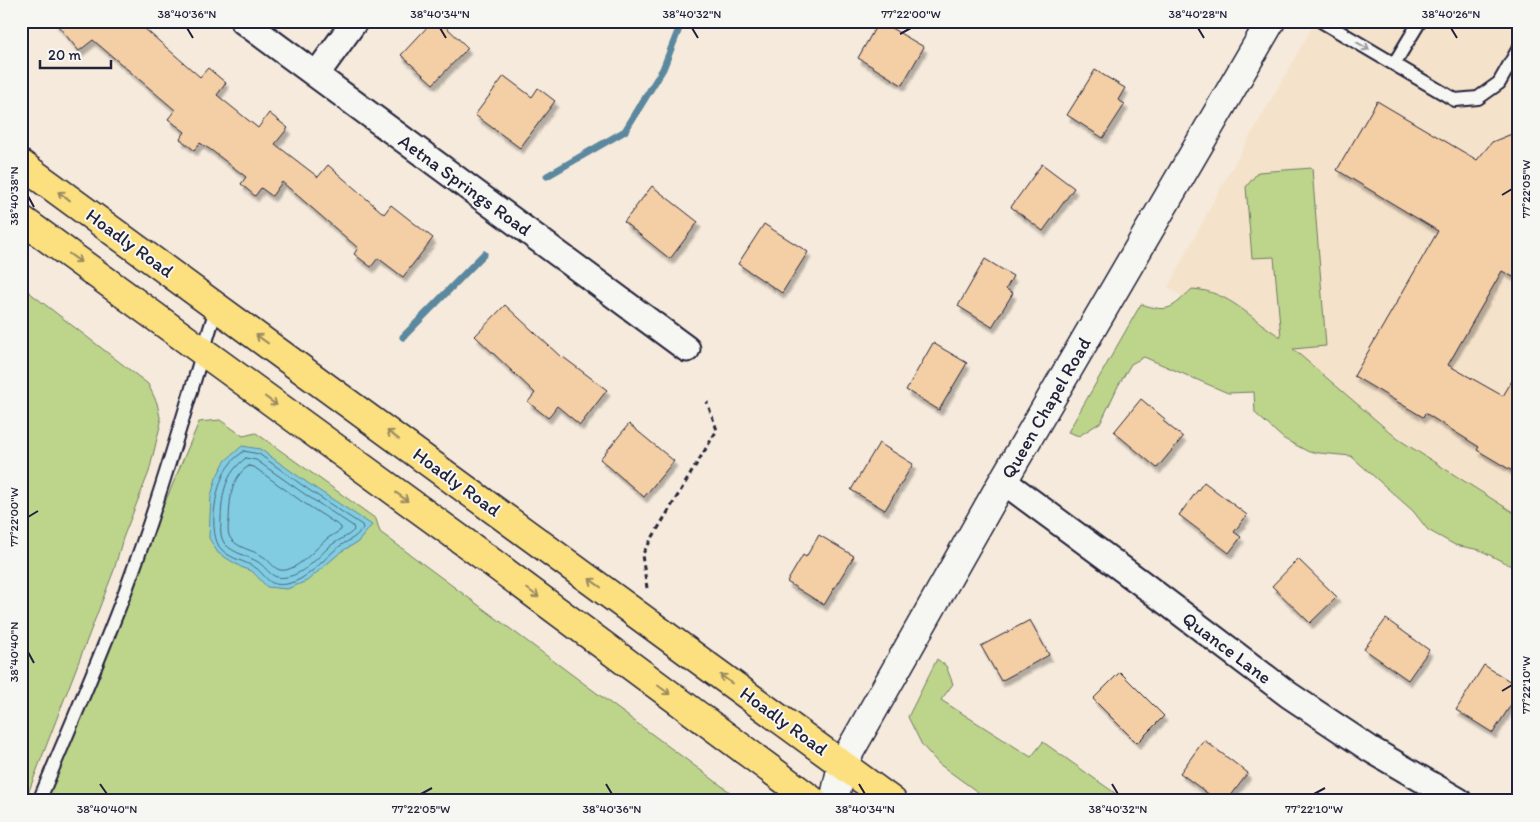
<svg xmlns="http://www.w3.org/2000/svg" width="1540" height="822" font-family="Itim,sans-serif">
  <defs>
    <filter id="shadow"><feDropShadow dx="3" dy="5.5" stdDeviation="1" flood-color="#0004"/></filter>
  </defs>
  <rect width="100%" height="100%" fill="#f5eadb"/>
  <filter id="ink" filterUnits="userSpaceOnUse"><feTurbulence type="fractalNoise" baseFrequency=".02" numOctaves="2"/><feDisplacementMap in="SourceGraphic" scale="10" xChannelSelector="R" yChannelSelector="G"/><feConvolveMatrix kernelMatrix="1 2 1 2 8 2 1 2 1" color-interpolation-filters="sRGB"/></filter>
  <g filter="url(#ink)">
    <!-- built -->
    <path fill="#f5e2ca" d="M1316,21h203v510l-351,-244 57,-107z"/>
    <!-- green -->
    <path fill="#bdd48b" stroke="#707b63" d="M1312,168l14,178 -33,3 105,90 121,77v54l-39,-20 -25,-5 -27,-15 -15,-19 -62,-55 -42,-4 -25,-13 -29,-26 -1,-21 -26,1 -84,-36 -13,7 -13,22 -17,36 -22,14 -11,-4 73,-128c28,9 30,5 51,-15 38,2 58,30 89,48l-7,-80 -22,1 -6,-71 12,-15z
      M21,286l127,98 9,19 4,19 -12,50 -26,66 -9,32 -89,231h-4z
      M220,420l23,16 13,-3 120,86 4,13 362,269h-698l38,-103 117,-276z
      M937,659l9,7 7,18 -12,16 90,57 12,-15 83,59h-136l-51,-37 -17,-19 -14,-28z"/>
    <!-- water -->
    <path fill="#81cce1" stroke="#5b889f" d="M242,446l18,3 52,37 60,39 -14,17 -16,9 -35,30 -20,8 -20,-2 -14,-15 -12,-5 -23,-14 -9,-15 2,-42 5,-18 9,-17z"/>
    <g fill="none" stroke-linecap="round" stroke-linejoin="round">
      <!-- shore -->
      <path stroke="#48667d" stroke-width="1" d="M244,451l15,3 50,36 53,35 1,3c-10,13 -16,12 -27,21 -14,12 -29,31 -49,35 -20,3 -20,-8 -31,-16 -11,-7 -25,-9 -34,-18 -16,-15 -6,-71 8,-86 3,-5 9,-9 14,-13z
        M246,458l10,2 50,35 47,31 1,4c-6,7 -17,10 -25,17 -12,11 -25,27 -42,30 -17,3 -18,-8 -29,-15 -10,-6 -25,-9 -33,-18 -6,-8 -4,-16 -4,-26 1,-24 4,-45 25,-60z
        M249,466l5,1 47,34 40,26v3c-4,3 -9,5 -13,8 -12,10 -26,28 -42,32 -11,2 -14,-7 -22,-13 -10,-7 -25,-8 -33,-18 -4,-5 -3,-13 -2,-19 1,-19 1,-43 20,-54z"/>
      <!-- stream -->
      <path stroke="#5b889f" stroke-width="7" d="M547,176l78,-45 38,-62 19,-48
        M403,337l81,-83"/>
    </g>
    <!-- building -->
    <path fill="#f4cea4" stroke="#22223b" filter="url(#shadow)" d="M54,21h82l64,56 8,-9 18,15 -9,12 41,33 11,-15 19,15 -13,16 43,33 10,-12 56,49 7,-9 42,33 -30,39 -25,-19 -7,9 -17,-13 4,-6 -76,-66 -10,14 -11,-8 -6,8 -14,-12 5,-7 -35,-27 -11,-7 -6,7 -14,-11 5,-7 -17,-13 7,-9 -82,-70 -14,11z
      M433,21h7l28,27 -35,36 -32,-29z
      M879,21l45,26 -22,38 -44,-27z
      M1095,70l30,18 -7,12 7,4 -22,34 -36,-23z
      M504,76l28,21 6,-9 17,13 -35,47 -45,-33z
      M1377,101l100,59 15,-18 27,-11v149l-17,-9 -54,94 55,31 16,-27v106l-42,-25 2,-3 -54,-34 -2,4 -69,-41 84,-145 -101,-61z
      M1042,164l32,24 -31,43 -32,-24z
      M652,186l46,36 -28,37 -46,-37z
      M764,224l44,28 -26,41 -44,-29z
      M985,259l28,17 -7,13 7,4 -21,34 -34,-21z
      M505,305l57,53 1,-1 44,33 -27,35 -23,-19 -9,12 -20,-16 7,-9 -60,-57z
      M933,343l34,20 -28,47 -33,-20z
      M1141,399l24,20 -2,2 20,16 -26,31 -43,-36z
      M629,424l45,37 -30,36 -44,-38z
      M879,443l34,21 -28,46 -34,-20z
      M1204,482l43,33 -13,17 7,5 -12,16 -50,-38z
      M819,535l35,21 -30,49 -37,-23 16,-27 3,2z
      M1298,559l39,38 -27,26 -38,-37z
      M1386,619l43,31 -21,30 -44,-31z
      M1030,620l19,35 -48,26 -20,-35z
      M1484,665l35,22v5l-26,41 -37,-23z
      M1120,672l44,44 -27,27 -44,-44z
      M1204,740l44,33 -21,28h-9l-38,-28z"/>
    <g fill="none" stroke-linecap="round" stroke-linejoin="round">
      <defs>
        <path id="service" d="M1321,21l134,79 23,-2 21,-15 20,-35
          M1394,64l26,-43
          M39,801c30,-72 62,-144 89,-217 34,-91 60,-185 89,-278"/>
        <path id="minor" d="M243,21l444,328
          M316,75l39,-54
          M1003,481l137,101 149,113 81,54 89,52"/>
        <path id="tertiary" d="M834,801l8,-36 161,-284 268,-460"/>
        <path id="primary" d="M21,164l871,637
          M21,219l457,333 335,249"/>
      </defs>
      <!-- service casing -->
      <use href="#service" stroke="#22223b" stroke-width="16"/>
      <!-- minor casing -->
      <use href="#minor" stroke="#22223b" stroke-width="29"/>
      <!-- tertiary casing -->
      <use href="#tertiary" stroke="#22223b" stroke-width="31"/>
      <!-- primary casing -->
      <use href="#primary" stroke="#22223b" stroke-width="31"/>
      <!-- path -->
      <path stroke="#22223b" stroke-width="3" stroke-dasharray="5 4" stroke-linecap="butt" d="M647,588l-5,-33 75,-125 -10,-28"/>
      <!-- service -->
      <use href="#service" stroke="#f6f6f2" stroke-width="12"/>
      <!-- minor -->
      <use href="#minor" stroke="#f6f6f2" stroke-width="25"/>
      <!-- tertiary -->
      <use href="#tertiary" stroke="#f6f6f2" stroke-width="28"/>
      <!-- primary -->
      <use href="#primary" stroke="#fce080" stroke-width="28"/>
    </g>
    <!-- one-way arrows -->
    <defs><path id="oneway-shaft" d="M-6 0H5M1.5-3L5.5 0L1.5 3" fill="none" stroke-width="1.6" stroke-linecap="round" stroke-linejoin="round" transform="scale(1.25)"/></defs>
    <use stroke="#9797a0" href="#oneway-shaft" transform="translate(1363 46) rotate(31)"/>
    <g stroke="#9a8a61">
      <use href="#oneway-shaft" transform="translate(64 196) rotate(-144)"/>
      <use href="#oneway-shaft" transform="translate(75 258) rotate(36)"/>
      <use href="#oneway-shaft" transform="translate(262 339) rotate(-144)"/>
      <use href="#oneway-shaft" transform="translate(271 401) rotate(36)"/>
      <use href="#oneway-shaft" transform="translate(393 435) rotate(-144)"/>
      <use href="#oneway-shaft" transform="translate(402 497) rotate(36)"/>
      <use href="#oneway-shaft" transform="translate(595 583) rotate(-144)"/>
      <use href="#oneway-shaft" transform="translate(533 593) rotate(37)"/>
      <use href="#oneway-shaft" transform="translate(726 679) rotate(-144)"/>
      <use href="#oneway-shaft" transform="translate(664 690) rotate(37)"/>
    </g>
  </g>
  <!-- ticks -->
  <path fill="none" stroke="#22223b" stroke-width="2" d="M187,28l6,10M440,28l6,10M692,28l6,10M1198,28l6,10M1451,28l6,10M900,34l11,-6M1502,195l10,-6M28,196l6,11M28,517l10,-6M28,652l6,11M1502,691l10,-6M100,784l7,10M606,784l6,10M859,784l6,10M1112,784l6,10M421,794l11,-6M1314,794l11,-6"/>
  <g text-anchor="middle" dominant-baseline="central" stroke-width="4" stroke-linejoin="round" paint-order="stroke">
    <!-- street labels -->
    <g font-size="19" fill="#22223b" stroke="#f6f6f2">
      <text transform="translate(465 185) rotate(36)">Aetna Springs Road</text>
      <text transform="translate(130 243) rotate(36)">Hoadly Road</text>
      <text transform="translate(1046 408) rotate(-60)">Queen Chapel Road</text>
      <text transform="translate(457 482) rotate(36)">Hoadly Road</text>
      <text transform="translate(1227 648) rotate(37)">Quance Lane</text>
      <text transform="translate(784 721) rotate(36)">Hoadly Road</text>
    </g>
  </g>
  <!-- margin -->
  <rect width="1540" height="822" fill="none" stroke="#f6f6f2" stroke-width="55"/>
  <!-- scale -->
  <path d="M40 60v8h71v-8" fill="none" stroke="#22223b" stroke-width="2.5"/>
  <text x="48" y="60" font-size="15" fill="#22223b" stroke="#f6f6f2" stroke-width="4" paint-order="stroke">20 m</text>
  <rect x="28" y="28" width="1484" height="766" fill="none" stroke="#22223b" stroke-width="2"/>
  <g font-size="12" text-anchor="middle" fill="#22223b">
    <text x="187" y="18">38°40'36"N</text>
    <text x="440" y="18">38°40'34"N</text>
    <text x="692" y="18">38°40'32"N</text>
    <text x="911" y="18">77°22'00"W</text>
    <text x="1198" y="18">38°40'28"N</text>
    <text x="1451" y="18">38°40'26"N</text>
    <text transform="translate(1526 189) rotate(-90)" y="4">77°22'05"W</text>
    <text transform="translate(14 196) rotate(-90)" y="4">38°40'38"N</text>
    <text transform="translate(14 517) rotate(-90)" y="4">77°22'00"W</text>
    <text transform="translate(14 652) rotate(-90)" y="4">38°40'40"N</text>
    <text transform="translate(1526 685) rotate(-90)" y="4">77°22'10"W</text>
    <text x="107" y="813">38°40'40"N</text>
    <text x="421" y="813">77°22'05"W</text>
    <text x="612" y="813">38°40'36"N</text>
    <text x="865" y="813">38°40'34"N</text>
    <text x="1118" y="813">38°40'32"N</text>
    <text x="1314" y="813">77°22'10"W</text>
  </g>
</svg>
